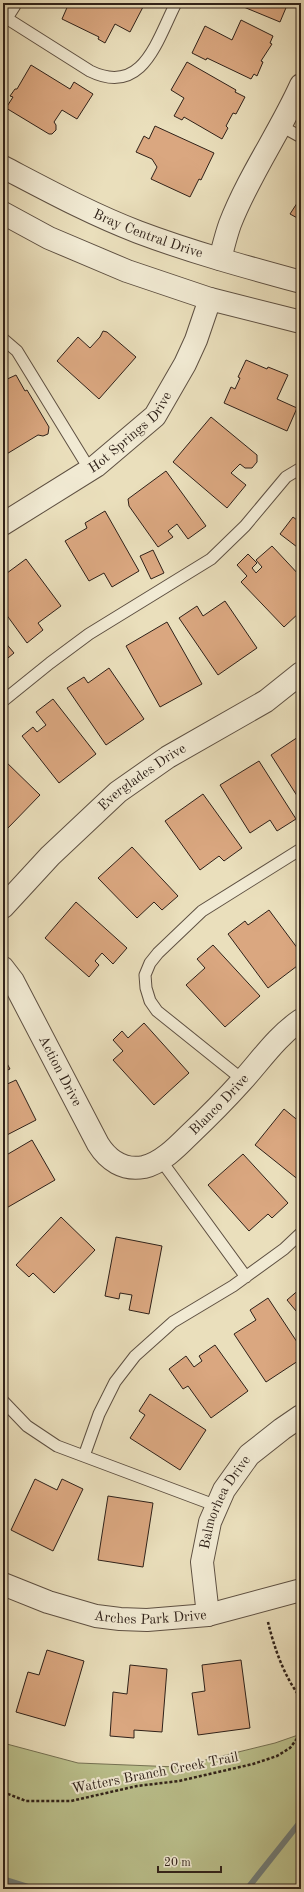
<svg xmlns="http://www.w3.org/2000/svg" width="304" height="1892" font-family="'Old Standard TT',serif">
  <rect width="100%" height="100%" fill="#eadfbc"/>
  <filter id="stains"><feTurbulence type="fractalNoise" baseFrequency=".005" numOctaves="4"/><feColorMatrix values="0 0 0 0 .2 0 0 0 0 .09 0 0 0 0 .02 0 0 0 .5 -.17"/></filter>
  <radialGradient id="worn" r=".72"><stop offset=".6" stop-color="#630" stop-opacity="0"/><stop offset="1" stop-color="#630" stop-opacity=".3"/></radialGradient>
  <!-- green -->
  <path fill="#bbc18d" stroke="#757153" d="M301,1734v155h-298v-146l75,20 99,4 98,-24z"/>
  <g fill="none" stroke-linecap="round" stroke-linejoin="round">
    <!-- stream -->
    <path stroke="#707d7a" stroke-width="6" d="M3,1879l32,10
      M247,1889l54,-68"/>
  </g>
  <!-- building -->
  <path fill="#daa780" stroke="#2f2119" d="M69,3h67l7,4 -13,25 -15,-8 -10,19 -7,-4 1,-2 -37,-18z
    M234,3h54l-8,19z
    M241,20l32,16 -3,7 2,1 -11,17 2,1 -6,14 -3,-2 -3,5 -44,-21 -1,2 -14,-7 13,-27 27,14z
    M187,62l49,28 -1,2 10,5 -9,17 -3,-1 -7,13 2,2 -6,11 -38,-22 -2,3 -8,-4 10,-18 -13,-8z
    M31,65l39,24 4,-7 19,12 -16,25 -15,-9 -8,12 2,3v5l-4,4h-3l-43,-26 7,-11 -3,-1 5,-7h2z
    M155,126l59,27 -13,27 -2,-1 -9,18 -39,-18 6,-12 -5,-8 -16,-7 8,-16 5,3z
    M301,197v23l-11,-6z
    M103,331l4,1 29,25 -37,42 -42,-38 21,-24 12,11 10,-11z
    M246,360l21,9 1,-2 20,8 -11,24 20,9 -10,23 -63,-28 7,-16 4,2 5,-11 -2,-1z
    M16,375l9,16 2,-1 22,37 -1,7 -5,2 -5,-1 -33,20 -2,-3v-71z
    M211,417l46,38v7l-5,6h-7l-5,-4 -9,9 15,12 -19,23 -54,-46z
    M166,471l40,55 -18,13 -11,-15 -9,7 5,6 -15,10 -29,-41 -1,-7z
    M105,511l34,60 -27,16 -8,-14 -15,8 -24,-40 22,-13 -2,-5z
    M293,517l8,6v27l-21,-16z
    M272,546l29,31v34l-17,16 -43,-45 6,-6 -10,-11 11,-11 9,9 -5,5 4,5 6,-6 -6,-7z
    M153,550l11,23 -13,6 -11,-23z
    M26,559l35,47 -23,17 5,7 -16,13 -24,-33v-34z
    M225,601l32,47 -39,27 -39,-57 18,-12 6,10z
    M167,622l35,62 -42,23 -34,-61z
    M4,641l10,12 -11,9v-20z
    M109,668l35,51 -38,26 -39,-57 17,-11 4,6z
    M53,699l43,55 -37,29 -37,-47 11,-9 4,5 9,-7 -10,-13z
    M301,735v67l-30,-47z
    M3,759l37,36 -32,33 -5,-5z
    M259,761l37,58 -19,12 -7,-11 -20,13 -30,-48z
    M203,794l39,54 -18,13 -5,-5 -19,14 -35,-49z
    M132,847l46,49 -16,14 -8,-8 -17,16 -39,-40z
    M301,895v9l-4,-7z
    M76,902l51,46 -14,16 -11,-11 -7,8 4,4 -10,12 -44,-39z
    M269,910l32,43v10l-33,25 -40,-54 17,-13 3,4z
    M213,945l47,51 -35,31 -39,-42 19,-17 -8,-9z
    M144,1023l45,50 -35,32 -41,-45 10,-9 -10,-11 9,-9 6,7z
    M3,1056l7,13 -7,3z
    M16,1080l20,40 -33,17v-51z
    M284,1109l17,14 -1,58 -45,-36z
    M32,1140l23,40 -52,30v-53z
    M243,1154l45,49 -16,15 -4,-4 -19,17 -41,-46z
    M61,1217l34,33 -41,43 -21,-20 -4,4 -13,-12z
    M116,1237l46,9 -13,68 -20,-4 3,-15 -12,-2 -1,6 -14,-3z
    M301,1273v8l-4,-5z
    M301,1288v29l-14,-17z
    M268,1298l33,50v11l-35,23 -32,-48 22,-14 -6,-10z
    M215,1345l33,46 -37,27 -23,-32 -5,3 -14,-20 17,-13 8,11 8,-6 -3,-5z
    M150,1394l56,36 -26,40 -50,-32 15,-23 -6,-4z
    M35,1479l22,11 5,-11 21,10 -30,62 -42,-21z
    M108,1496l45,7 -10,64 -45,-7z
    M47,1650l37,11 -19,65 -49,-14 12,-40 11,3z
    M241,1660l9,68 -52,7 -6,-42 13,-2 -3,-26z
    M130,1665l37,4 -5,63 -28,-2v8l-24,-2 3,-44 14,2z"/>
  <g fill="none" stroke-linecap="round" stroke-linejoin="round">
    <defs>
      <path id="service" d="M3,16l87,55c53,26 67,-31 86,-68
        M281,126l20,11
        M3,339l14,12 73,119
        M3,701l47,-38 39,-29 122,-75 34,-33 41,-49 15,-9
        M243,1080l-86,-69 -7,-10 -4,-13 -1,-13 5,-12 8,-10 44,-42 99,-62
        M160,1159l86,118
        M3,1401l24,25 30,20 160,60
        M84,1456l15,-42 16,-32 20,-26 38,-34 60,-36 51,-37 17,-16"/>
      <g id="minor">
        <path d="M3,14l7,-11"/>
        <path d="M220,259c3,-11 6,-24 10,-35 19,-49 50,-92 71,-139"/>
        <path id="s1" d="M3,524l93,-58 59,-50 30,-52 11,-24 14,-41"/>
        <path id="s2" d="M3,907l47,-51 68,-64 50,-35 98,-56 35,-28"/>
        <path id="s3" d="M3,968l10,13 85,163c10,16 25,27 46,23 17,-4 32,-19 44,-31 19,-18 37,-36 54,-55 19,-21 35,-45 59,-61"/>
        <path id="s4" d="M3,1584l45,18 48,14 24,3 27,1 61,-5 93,-25"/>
        <path id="s5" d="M208,1615l-6,-53 8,-40 14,-32 25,-35 33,-26 19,-13"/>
      </g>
      <g id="tertiary">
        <path id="s6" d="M3,167c44,23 88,47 135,65 53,20 108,35 163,50"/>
        <path d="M3,213l46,25 78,33 83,28 91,23"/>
      </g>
    </defs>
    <!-- service casing -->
    <use href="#service" stroke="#5e5042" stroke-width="13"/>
    <!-- minor casing -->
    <use href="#minor" stroke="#5e5042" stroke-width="24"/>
    <!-- tertiary casing -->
    <use href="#tertiary" stroke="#5e5042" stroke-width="24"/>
    <!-- path -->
    <path stroke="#2f2119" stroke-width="2.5" stroke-dasharray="3 2" stroke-linecap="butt" d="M268,1622c6,25 16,55 33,76
      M3,1792l23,9h45l66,-15 42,-5 74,-17 24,-8 13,-8 11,-15"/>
    <!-- service -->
    <use href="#service" stroke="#f1ead3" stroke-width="11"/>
    <!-- minor -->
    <use href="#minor" stroke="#f1ead3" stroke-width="22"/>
    <!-- tertiary -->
    <use href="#tertiary" stroke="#f1ead3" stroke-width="22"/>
  </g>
  <g text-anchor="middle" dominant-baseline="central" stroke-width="4" stroke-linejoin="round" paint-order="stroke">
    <!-- street labels -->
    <g font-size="14" fill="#2f2119" stroke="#f1ead3">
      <text stroke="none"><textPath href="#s6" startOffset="160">Bray Central Drive</textPath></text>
      <text stroke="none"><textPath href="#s1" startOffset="158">Hot Springs Drive</textPath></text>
      <text stroke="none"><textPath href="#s2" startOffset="191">Everglades Drive</textPath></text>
      <text stroke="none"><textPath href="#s3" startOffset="118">Action Drive</textPath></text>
      <text stroke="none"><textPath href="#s3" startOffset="354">Blanco Drive</textPath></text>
      <text stroke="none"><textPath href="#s5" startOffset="118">Balmorhea Drive</textPath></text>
      <text stroke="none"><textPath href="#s4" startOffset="153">Arches Park Drive</textPath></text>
      <text transform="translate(155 1773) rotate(-11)">Watters Branch Creek Trail</text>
    </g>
  </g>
  <!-- margin -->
  <rect width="304" height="1892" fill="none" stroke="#eadfbc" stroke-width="16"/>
  <rect x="4" y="4" width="296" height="1884" fill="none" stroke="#2f2119" stroke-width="2"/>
  <rect x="8" y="8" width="288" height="1876" fill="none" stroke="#2f2119"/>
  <!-- scale -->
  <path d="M158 1866v6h63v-6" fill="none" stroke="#2f2119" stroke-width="2"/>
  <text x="164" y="1866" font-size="12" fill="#2f2119" stroke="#f1ead3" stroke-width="3" paint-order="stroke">20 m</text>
  <rect width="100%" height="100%" filter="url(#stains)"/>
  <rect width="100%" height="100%" fill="url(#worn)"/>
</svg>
